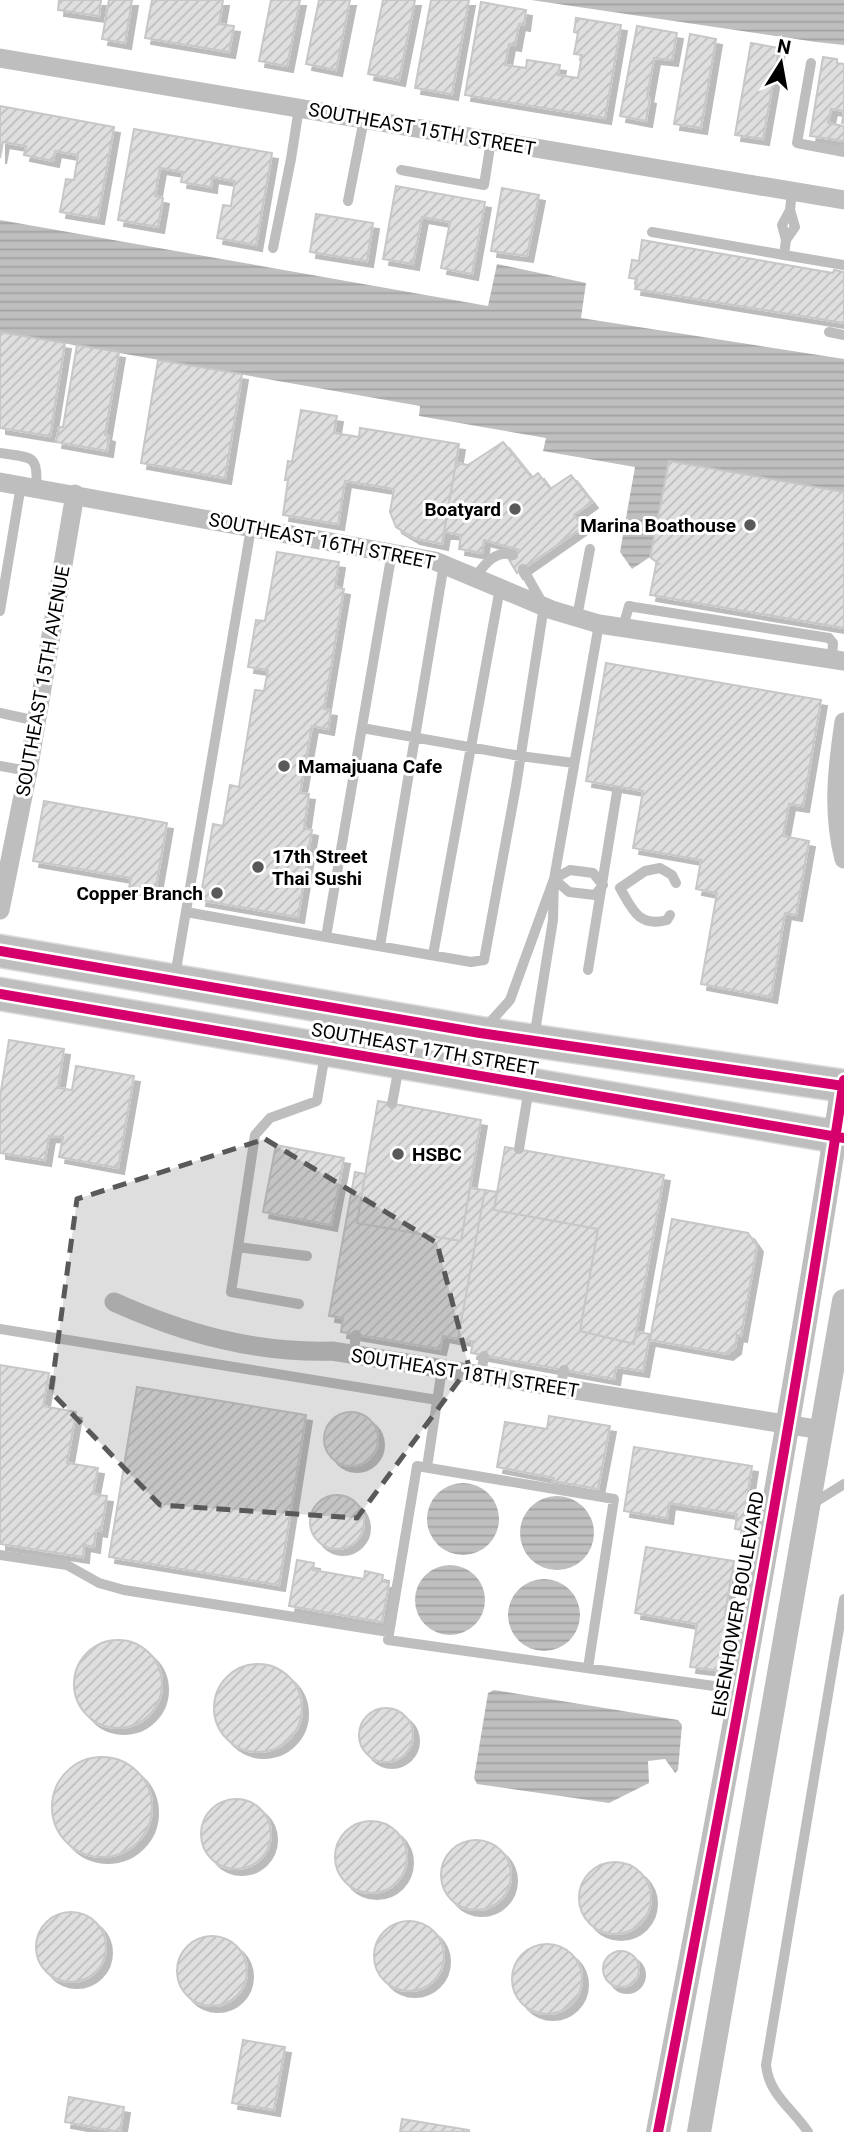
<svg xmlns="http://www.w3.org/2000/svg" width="844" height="2132" font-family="Roboto,sans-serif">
  <defs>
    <pattern id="water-rules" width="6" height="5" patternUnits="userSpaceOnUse" patternTransform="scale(1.75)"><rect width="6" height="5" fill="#bfbfbf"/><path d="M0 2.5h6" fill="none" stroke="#a2a2a2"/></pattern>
    <pattern id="building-hatch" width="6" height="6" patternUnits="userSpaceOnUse" patternTransform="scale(1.75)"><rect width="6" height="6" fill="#dfdfdf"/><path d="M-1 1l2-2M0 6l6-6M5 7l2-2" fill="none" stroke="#bebebe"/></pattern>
    <filter id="shadow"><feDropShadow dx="6" dy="6" stdDeviation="0" flood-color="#0004"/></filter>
  </defs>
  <rect width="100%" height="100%" fill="#fff"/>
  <!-- water -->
  <path fill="url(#water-rules)" d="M531,0h313v45l-28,-3z
    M0,220l488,86 9,-42 89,19 -5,35 263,41v133l-175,-31 -19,96 -18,12 -12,-17 15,-85 -92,-16 3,-13 -127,-22 1,-10 -420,-74z
    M427 1519a36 36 0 1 1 72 0a36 36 0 1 1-72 0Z
    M520 1533a37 37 0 1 1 74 0a37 37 0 1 1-74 0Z
    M415 1600a35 35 0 1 1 70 0a35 35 0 1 1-70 0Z
    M508 1615a36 36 0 1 1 72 0a36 36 0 1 1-72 0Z
    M494,1690l184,30 4,5 -4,45 -3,3 -10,-14 -17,2 1,22 -40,20 -132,-19 -3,-6 14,-85z"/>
  <!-- building -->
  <path fill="url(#building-hatch)" stroke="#c7c7c7" stroke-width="2" filter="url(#shadow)" d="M59,0h42l-2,16 -41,-6z
    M109,0h23l-7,43 -23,-4z
    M152,0h71l-4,24 15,2 -5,26 -84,-14z
    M271,0h29l-13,66 -28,-5z
    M319,0h31l-14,70 -30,-6z
    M383,0h32l-16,80 -31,-6z
    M431,0h38l-17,94 -37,-6z
    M481,2l45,8 -2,15 -5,-1 -4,21 -6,-1 -4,21 21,3 1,-8 33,5 -2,10 20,3 4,-23 -8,-1 4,-21 -4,-1 2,-14 45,7 -16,93 -140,-23z
    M637,26l40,7 -5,27 -18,-2 -7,39 3,1 -4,23 -26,-5z
    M690,34l26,5 -15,89 -27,-4z
    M751,43l28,5 -16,91 -28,-4z
    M823,57l14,2v4l7,1v59h-2l2,-12 -13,-2 -3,14 16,3v15l-34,-5z
    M0,106l114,21 -16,91 -38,-6 6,-33 8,1 4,-25 -23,-4 -2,10 -29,-6 2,-9 -23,-4 -3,16z
    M134,129l138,24 -16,92 -39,-7 6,-33 8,1 4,-25 -23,-4 -1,10 -30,-5 2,-10 -23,-4 -5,28 8,2 -5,29 -40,-7z
    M396,186l89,16 -13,72 -31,-6 9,-46 -28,-5 -9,47 -30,-5z
    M502,188l37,7 -12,61 -36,-5z
    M316,214l57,9 -6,38 -57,-9z
    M642,240l191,33 1,-3 10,2v51l-209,-34 2,-10 -8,-1 3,-18 7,1z
    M0,332l65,11 -15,93 -50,-8z
    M77,345l42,7 -14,83 4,1 -2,15 -51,-9 3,-15h4z
    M158,360l84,14 -17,104 -84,-15z
    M301,410l36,6 -3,17 25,4 1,-9 99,16 -17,100 -28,-6 -18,-11 -6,-15 4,-23 -49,-8 -7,43 -55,-9 5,-35h-3l3,-19 4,1z
    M503,442l29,36 6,-5 12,16 21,-14 21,27 -18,13 9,12 -66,46 -9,-15 12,-8 -36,-10 -2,13 -23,-4 2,-14 -17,-3 12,-69 12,2z
    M669,461l175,31v136l-194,-33 6,-30 3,-1 -9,-7z
    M277,552l62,10 -4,25 9,2 -20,120 7,1 -3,19 -16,-3 -12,67 9,1 -5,34 8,2 -14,87 -98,-17 13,-76 10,2 7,-41 9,2 16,-97 9,1 4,-21 -20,-3 8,-47 9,1z
    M606,663l215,37 -18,106 -14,-2 -6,32 26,5 -13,74 -11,-2 -14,84 -70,-13 16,-91 -21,-4 5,-29 -68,-12 10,-57 -57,-10z
    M44,801l123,22 -12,69 -26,-4 2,-10 -98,-17z
    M9,1040l55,9 -6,39 14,2 4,-24 58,10 -16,92 -59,-11 4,-20 -14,-1 -4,24 -45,-7v-56z
    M378,1101l103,19 -20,121 -104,-18z
    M276,1145l68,13 -13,67 -68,-13z
    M505,1147l159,28 -30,169 -54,-13 18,-102 -104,-19z
    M355,1172l10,2 -8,49 104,18 9,-53 15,2 -27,149 -15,-3 -3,13 -99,-17 2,-14 -14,-2z
    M485,1190l12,2 -3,18 104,19 -18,102 54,13 2,-12 14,2 -7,37 -27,-4 -2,12 -143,-26 2,-12 -15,-2z
    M672,1219l76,14 9,13 -16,90 -4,-1 -2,13 -8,6 -77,-14z
    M0,1365l49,8 -6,33 33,6 -9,51 31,5 -5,26 14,2 -6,35 -5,-1 -2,17 -10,-2 -1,12 -83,-13z
    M137,1387l169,28 -27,170 -170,-28z
    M324 1439a27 27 0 1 1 54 0a27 27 0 1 1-54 0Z
    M549,1416l61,10 -12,63 -45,-8 1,-3 -57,-11 8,-45 42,7z
    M634,1447l118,19 -10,64 -7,-1 2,-15 -68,-11 -2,15 -43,-7z
    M310 1522a27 27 0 1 1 54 0a27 27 0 1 1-54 0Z
    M646,1547l88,14 -9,53 6,1 -9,56 -32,-4 7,-43 -62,-11z
    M297,1560l17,3 -1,7 51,9 1,-8 18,4 -1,6 7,2 -7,39 -93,-16z
    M74 1684a44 44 0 1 1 88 0a44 44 0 1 1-88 0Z
    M214 1708a44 44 0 1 1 88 0a44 44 0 1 1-88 0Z
    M359 1735a27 27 0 1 1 54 0a27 27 0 1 1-54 0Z
    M52 1807a50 50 0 1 1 100 0a50 50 0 1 1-100 0Z
    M201 1834a35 35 0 1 1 70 0a35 35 0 1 1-70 0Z
    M335 1857a36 36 0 1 1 72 0a36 36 0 1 1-72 0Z
    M441 1875a35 35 0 1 1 70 0a35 35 0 1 1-70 0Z
    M579 1898a36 36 0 1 1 72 0a36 36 0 1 1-72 0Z
    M36 1947a35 35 0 1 1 70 0a35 35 0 1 1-70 0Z
    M374 1956a35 35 0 1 1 70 0a35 35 0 1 1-70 0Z
    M177 1971a35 35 0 1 1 70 0a35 35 0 1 1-70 0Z
    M512 1979a35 35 0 1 1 70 0a35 35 0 1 1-70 0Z
    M603 1969a18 18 0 1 1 36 0a18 18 0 1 1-36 0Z
    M243,2040l42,7 -11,63 -42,-7z
    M69,2097l55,10 -4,25 -55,-10z
    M402,2119l67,11v2h-69z"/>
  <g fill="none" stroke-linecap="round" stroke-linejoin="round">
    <defs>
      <path id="primary" d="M0,951l480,82 364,53
        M0,994l844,144"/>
    </defs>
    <!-- primary casing -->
    <use href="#primary" stroke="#dbdbdb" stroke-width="35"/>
    <!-- service -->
    <path stroke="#bebebe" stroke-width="10" d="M811,63l-14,80 47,9
      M401,170l83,15 7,-44
      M348,201l16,-82
      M652,232l132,23 2,-15 9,-13 -5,-17
      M786,240l-4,-15 8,-15 2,-19
      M273,248l18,-89 8,-51
      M784,255l60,10
      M829,332l15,3
      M0,453c30,5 39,0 36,34
      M475,577c10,-13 21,-28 38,-22
      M0,611l21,-126
      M577,617l13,-68
      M623,627l6,-21 5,1 195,31 4,5 -1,16
      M0,713l37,8
      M362,728l158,28 54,7
      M0,766l28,5
      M186,912l140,25 66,-385
      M670,915l-3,5c-28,8 -35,-11 -47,-32l25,-17 15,-3 12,7 4,8
      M326,937l145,25 13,-2 32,-174 28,-180 -21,-37
      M380,946l64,-382
      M433,955l67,-367
      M588,970l29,-178
      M175,976l76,-448
      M485,1028l25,-28 44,-121 16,-9 23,3 10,12 -8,10 -26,-3 -15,-13
      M534,1038l19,-118 1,-41 45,-255
      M392,1104l7,-38
      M519,1149l10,-61
      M238,1247l-7,45 68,12
      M307,1256l-69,-9 17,-112 15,-17 47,-17 8,-47
      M0,1329l437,71
      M353,1355l3,-20
      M481,1375l3,-19
      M560,1388l4,-18
      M427,1467l15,-98
      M812,1504l32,-20
      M0,1555l67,10 32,18 25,7 265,42
      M588,1668l26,-169 -197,-33 -29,174 333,47 17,8
      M808,2132c-15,-23 -39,-37 -42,-67l78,-466"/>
    <!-- minor -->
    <path stroke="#bebebe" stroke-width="19" d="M0,58l844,142
      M0,482l435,79 117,49 47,14 245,37
      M844,722c-7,47 -12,91 0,137
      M0,910l28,-139 47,-277
      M114,1302c71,32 141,51 218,49l490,79"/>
    <!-- tertiary -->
    <path stroke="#bebebe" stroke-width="24" d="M658,2132c67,-348 131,-696 185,-1047
      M699,2132l145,-831"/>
    <!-- primary -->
    <use href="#primary" stroke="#bebebe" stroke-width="32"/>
    <defs>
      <path id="cycleway" d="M0,951l480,82 364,53
        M0,994l844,144
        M658,2132c68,-350 133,-700 186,-1052"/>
    </defs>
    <!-- cycleway casing -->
    <use href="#cycleway" stroke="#fff" stroke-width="15"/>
    <!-- cycleway -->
    <use href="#cycleway" stroke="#d6006c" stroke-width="10"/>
  </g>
  <!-- marked area -->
  <path fill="#595959" fill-opacity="0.2" stroke="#595959" stroke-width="5" stroke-dasharray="14 9" stroke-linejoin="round" d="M265,1139l172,104 32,124 -112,151 -197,-13 -109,-113 26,-193z"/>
  <!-- markers -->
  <g fill="#595959" stroke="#fff" stroke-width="2.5">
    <circle cx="515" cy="509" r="7"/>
    <circle cx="750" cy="525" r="7"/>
    <circle cx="284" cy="766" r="7"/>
    <circle cx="258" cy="867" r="7"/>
    <circle cx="217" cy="893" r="7"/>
    <circle cx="398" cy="1154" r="7"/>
  </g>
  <g text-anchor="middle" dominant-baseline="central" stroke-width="6" stroke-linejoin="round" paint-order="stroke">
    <!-- street labels -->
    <g font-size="19" fill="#000" stroke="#fff">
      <text transform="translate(422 129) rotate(10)">SOUTHEAST 15TH STREET</text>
      <text transform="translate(322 541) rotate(11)">SOUTHEAST 16TH STREET</text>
      <text transform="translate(43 681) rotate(-80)">SOUTHEAST 15TH AVENUE</text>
      <text transform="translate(425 1049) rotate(10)">SOUTHEAST 17TH STREET</text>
      <text transform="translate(465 1373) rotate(9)">SOUTHEAST 18TH STREET</text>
      <text transform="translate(738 1604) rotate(-80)">EISENHOWER BOULEVARD</text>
    </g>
    <!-- poi labels -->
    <g font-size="19" font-weight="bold" fill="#000" stroke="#fff" text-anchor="end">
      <text x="501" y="509">Boatyard</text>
      <text x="736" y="525">Marina Boathouse</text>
      <text x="298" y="766" text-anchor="start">Mamajuana Cafe</text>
      <text x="272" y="856" text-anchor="start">17th Street<tspan x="272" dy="22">Thai Sushi</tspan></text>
      <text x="203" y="893">Copper Branch</text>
      <text x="412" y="1154" text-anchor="start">HSBC</text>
    </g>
  </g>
  <!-- north arrow -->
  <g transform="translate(781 63) rotate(11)" stroke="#ffffff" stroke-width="5" paint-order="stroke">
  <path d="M0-5L12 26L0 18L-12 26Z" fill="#000000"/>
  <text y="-10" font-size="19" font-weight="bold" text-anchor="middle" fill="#000000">N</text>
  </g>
</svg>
